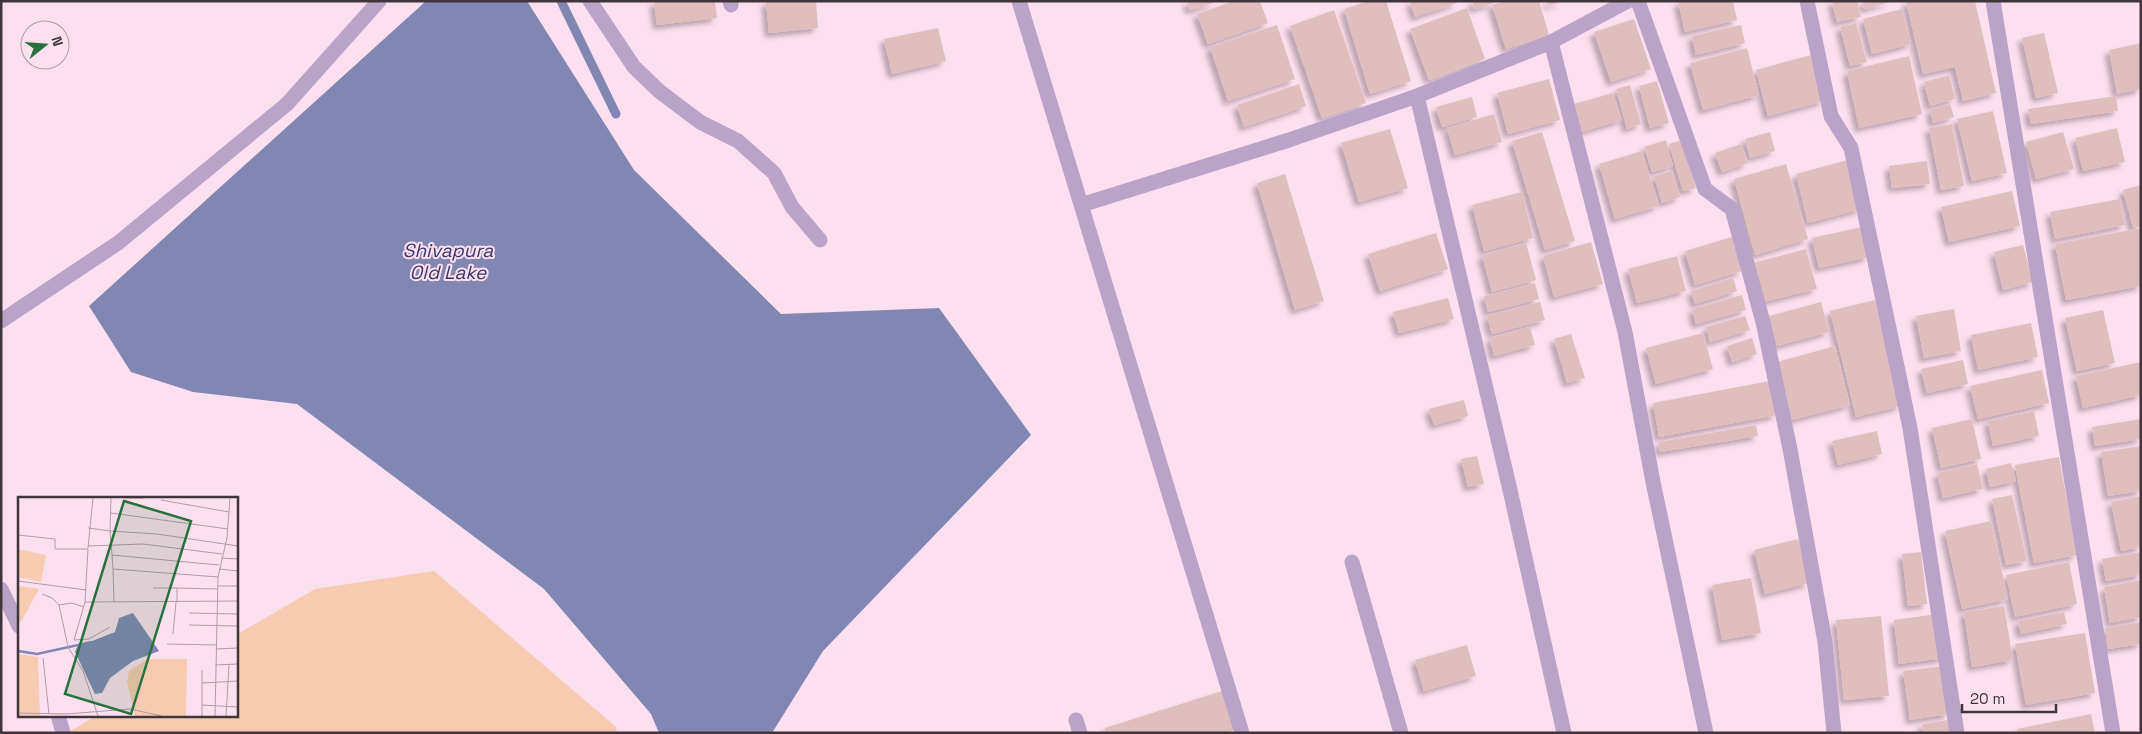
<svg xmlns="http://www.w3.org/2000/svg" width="2142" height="734" font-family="'Space Grotesk',sans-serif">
  <defs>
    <filter id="shadow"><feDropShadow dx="-4.5" dy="4.5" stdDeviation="2.5" flood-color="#0004"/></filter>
  </defs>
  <rect width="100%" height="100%" fill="#fde0ef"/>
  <!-- green -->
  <path fill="#f8cab1" d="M434,571l182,156 1,6h-550l31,-18h138v-80l79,-46z"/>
  <!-- water -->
  <path fill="#8187b2" d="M426,1h101l107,169 147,144 158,-6 92,127 -208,216 -51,82h-113l-8,-19 -107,-125 -247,-185 -104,-12 -62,-20 -42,-66z"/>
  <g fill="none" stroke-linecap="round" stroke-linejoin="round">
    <!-- stream -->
    <path stroke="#8187b2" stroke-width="9" d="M561,1l55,113"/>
  </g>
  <!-- building -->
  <path fill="#dfbebe" filter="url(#shadow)" d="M654,1h61l2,17 -60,7z
    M766,1h50l2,27 -49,5z
    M1187,1h29v1l-26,8z
    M1234,1h26l8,22 -60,21 -11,-30z
    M1369,1h17l25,80 -41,13 -26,-85z
    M1410,1h47v2l-42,14z
    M1472,1h25v1l-23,7z
    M1506,1h33l10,34 -43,14 -14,-44z
    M1547,1h14v1l-13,3z
    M1678,1h55l4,19 -52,12z
    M1832,1h25l4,16 -24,5z
    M1862,1h27v1l-25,7z
    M1906,1h69l21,92 -33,8 -8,-34 -32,7z
    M1467,8l18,51 -56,21 -19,-51z
    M1902,9l9,35 -39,10 -9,-35z
    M1334,10l32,93 -44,15 -32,-92z
    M1634,19l17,50 -40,13 -17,-50z
    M1856,23l11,39 -17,4 -10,-39z
    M1277,25l18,54 -67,22 -18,-54z
    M1741,25l4,18 -49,12 -4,-19z
    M938,28l8,33 -54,13 -8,-35z
    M2044,33l14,60 -22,5 -14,-60z
    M2141,43v46l-24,5 -8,-44z
    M1747,48l12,47 -56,15 -13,-47z
    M1811,55l13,46 -56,15 -12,-46z
    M1909,56l13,58 -63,14 -12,-57z
    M1949,75l6,24 -25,7 -6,-24z
    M1549,79l11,41 -52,14 -11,-41z
    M1657,81l12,42 -19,5 -11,-42z
    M1299,84l7,22 -62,21 -7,-22z
    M1630,85l11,39 -14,5 -11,-40z
    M1613,93l9,27 -41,12 -7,-28z
    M2116,96l2,15 -87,13 -3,-15z
    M1472,97l5,20 -35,10 -6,-20z
    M1950,104l4,13 -21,6 -3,-13z
    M1993,111l14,62 -35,8 -15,-62z
    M1494,114l8,28 -47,13 -8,-27z
    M1952,124l12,62 -23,4 -12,-62z
    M2117,128l8,34 -42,9 -8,-33z
    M1390,129l18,59 -49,14 -18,-59z
    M1542,132l33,109 -30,9 -33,-109z
    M1770,132l5,19 -25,7 -5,-19z
    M2063,132l11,37 -38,10 -10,-37z
    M1666,140l7,26 -21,6 -8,-25z
    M1681,140l15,48 -13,3 -14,-47z
    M1741,144l7,19 -26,9 -7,-19z
    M1642,151l17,55 -44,13 -16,-55z
    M1848,160l13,49 -53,14 -12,-49z
    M1927,161l3,23 -38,4 -3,-22z
    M1786,164l22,75 -53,16 -21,-76z
    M1672,171l8,26 -18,6 -8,-27z
    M1285,174l39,127 -29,9 -38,-127z
    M2141,185v41l-8,2 -10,-38z
    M2012,191l8,35 -71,16 -8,-35z
    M1522,192l11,46 -49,13 -12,-46z
    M2120,199l5,26 -70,14 -5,-27z
    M1862,227l7,30 -50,11 -7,-30z
    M2141,228v58l-75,14 -11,-56z
    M1436,233l12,36 -68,22 -12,-37z
    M1732,237l10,34 -47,14 -10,-34z
    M1591,242l12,42 -49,13 -11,-41z
    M1526,243l10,37 -44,12 -10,-37z
    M2023,245l10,37 -30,8 -9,-38z
    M1806,249l11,40 -54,13 -10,-39z
    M1677,256l9,35 -49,12 -9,-34z
    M1733,278l4,13 -42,13 -4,-13z
    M1535,283l4,16 -51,13 -4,-16z
    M1742,295l4,15 -50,14 -4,-15z
    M1448,298l6,21 -55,14 -6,-21z
    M1875,300l26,106 -45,11 -26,-106z
    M1540,302l5,18 -53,14 -5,-18z
    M1821,302l8,30 -52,14 -8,-30z
    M1954,309l7,42 -37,7 -8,-42z
    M2103,310l12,53 -38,8 -12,-53z
    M1745,316l5,14 -40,12 -4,-15z
    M2031,323l7,34 -60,13 -7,-35z
    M1530,327l5,18 -41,11 -4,-18z
    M1703,333l10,36 -57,15 -10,-36z
    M1571,334l14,44 -18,5 -13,-44z
    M1752,338l5,16 -25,8 -5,-16z
    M1835,346l15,59 -58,15 -15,-58z
    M1963,360l5,24 -41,9 -6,-24z
    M2141,362v33l-58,13 -7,-32z
    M2042,370l7,33 -71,16 -8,-33z
    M1770,381l7,34 -118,22 -6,-34z
    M1464,400l4,16 -34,9 -5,-16z
    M2034,411l5,25 -46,10 -5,-25z
    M1972,419l9,40 -40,9 -9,-40z
    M2141,419v20l-46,7 -3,-19z
    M1756,425l2,11 -98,16 -1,-10z
    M1877,431l5,23 -44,11 -6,-24z
    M2141,446v45l-33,5 -7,-44z
    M1477,456l7,28 -16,3 -7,-28z
    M2059,457l18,98 -43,8 -19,-98z
    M2011,463l5,18 -26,6 -4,-18z
    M1977,464l6,25 -40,9 -6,-25z
    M2012,495l15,66 -21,4 -14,-66z
    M2141,496v51l-20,4 -10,-49z
    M1991,521l17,78 -46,10 -17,-78z
    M1798,539l11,44 -44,11 -11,-44z
    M1921,552l6,52 -19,2 -6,-52z
    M2141,552v23l-35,6 -4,-22z
    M2069,562l8,42 -62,13 -9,-42z
    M1751,578l10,55 -39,7 -10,-55z
    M2141,580v37l-31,6 -6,-36z
    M2004,606l9,54 -41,7 -8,-55z
    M2064,612l3,12 -46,10 -3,-13z
    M1938,614l6,44 -45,6 -5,-44z
    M1881,616l8,80 -45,4 -8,-80z
    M2141,622v22l-33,5 -3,-21z
    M2085,633l10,60 -69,12 -11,-61z
    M1467,645l9,31 -52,15 -9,-31z
    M1943,666l6,48 -39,6 -7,-49z
    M1222,691l12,39 -8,3h-120l-1,-5z
    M2091,714l4,19h-77l-1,-4z
    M1948,720l2,13h-27l-1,-9z"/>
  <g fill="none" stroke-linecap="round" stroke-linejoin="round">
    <!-- street -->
    <path stroke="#b9a4c8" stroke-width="15" d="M590,1l44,66 25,24 41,31 38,19 36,32 18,34 28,33
      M730,1l1,4
      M1019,1l223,732
      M1638,1l67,188 27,20 31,113 27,127 35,193 9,91
      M1807,1l24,115 20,32 59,280 47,305
      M1993,1l120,732
      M1551,42l77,-41
      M1417,96l134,-54 74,290 28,150 53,251
      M1081,205l208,-65 128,-44 93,394 54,243
      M1,321l117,-78 169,-139 92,-103
      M1352,562l49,171
      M1,589l18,37
      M58,715l5,18
      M1076,720l4,13"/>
  </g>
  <g text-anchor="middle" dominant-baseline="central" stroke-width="4" stroke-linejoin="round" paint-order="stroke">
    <!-- water labels -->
    <g font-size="19" font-style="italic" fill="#353970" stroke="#fde0ef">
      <text x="448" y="250">Shivapura<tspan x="448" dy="22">Old Lake</tspan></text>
    </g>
  </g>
  <!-- overview -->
  <g transform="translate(18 497)">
    <rect width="220" height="220" fill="#fde0ef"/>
    <path d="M0,52l28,6 -5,27 -23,-5zM0,89l21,3 -18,33 -3,-1zM0,157l20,3 2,59h-22zM130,162h39l-1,57h-51l-8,-34 2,-11z" fill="#f8cab1"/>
    <path d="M115,116l26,38 -26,10 -23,17 -8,15 -7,1 -20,-42 2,-5 38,-15 4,-14z" fill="#8187b2"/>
    <path fill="none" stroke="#8187b2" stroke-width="2.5" d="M0,154l19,3 55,-12"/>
    <path fill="none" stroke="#b19ca7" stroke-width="1" d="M107,1h19M143,3l68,12M93,16l117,16M70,31l22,3 1,-33M0,38l37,4v10h33l-3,53 -11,38 15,-1 21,-12M70,49l55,-2 79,10M70,51l5,-50M94,58l-2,-24 47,3 81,12M203,61l17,1M95,72l-1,-14 107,10M201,72l19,2M0,84l68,9M200,89h20M135,91h24M24,97l10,4 7,7 9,42 15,24 15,45M159,104v-13l41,1M67,105l153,-1M96,105l-1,-33 105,8M41,108l13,-2 12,4M171,116l49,1M171,128l49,1M155,137l3,-32M149,147l49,1M198,152l22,-1M25,161l6,56M197,168l23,-1M184,186l36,-2M184,208l36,2M0,216l48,1 64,-5 32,7M184,219v-46M197,219l3,-139 9,-39 3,-40M208,219l3,-51"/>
    <path fill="#28713f" fill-opacity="0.15" stroke="#28713f" stroke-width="2.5" d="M106,4l67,20 -60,193 -66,-20z"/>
    <rect width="220" height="220" fill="none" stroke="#40353b" stroke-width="2.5"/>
  </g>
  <!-- border -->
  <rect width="2142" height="734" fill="none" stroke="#40353b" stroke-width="5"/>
  <!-- north arrow -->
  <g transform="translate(45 45) rotate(73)"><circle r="24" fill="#fde0ef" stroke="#b19ca7"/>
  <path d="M0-4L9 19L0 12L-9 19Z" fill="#28713f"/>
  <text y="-8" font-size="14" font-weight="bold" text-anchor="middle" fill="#40353b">N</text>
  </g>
  <!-- scale -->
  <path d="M1962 704v8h94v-8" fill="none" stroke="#40353b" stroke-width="2.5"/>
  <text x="1970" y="704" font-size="15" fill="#40353b" stroke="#fde0ef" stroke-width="4" paint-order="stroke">20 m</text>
</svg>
